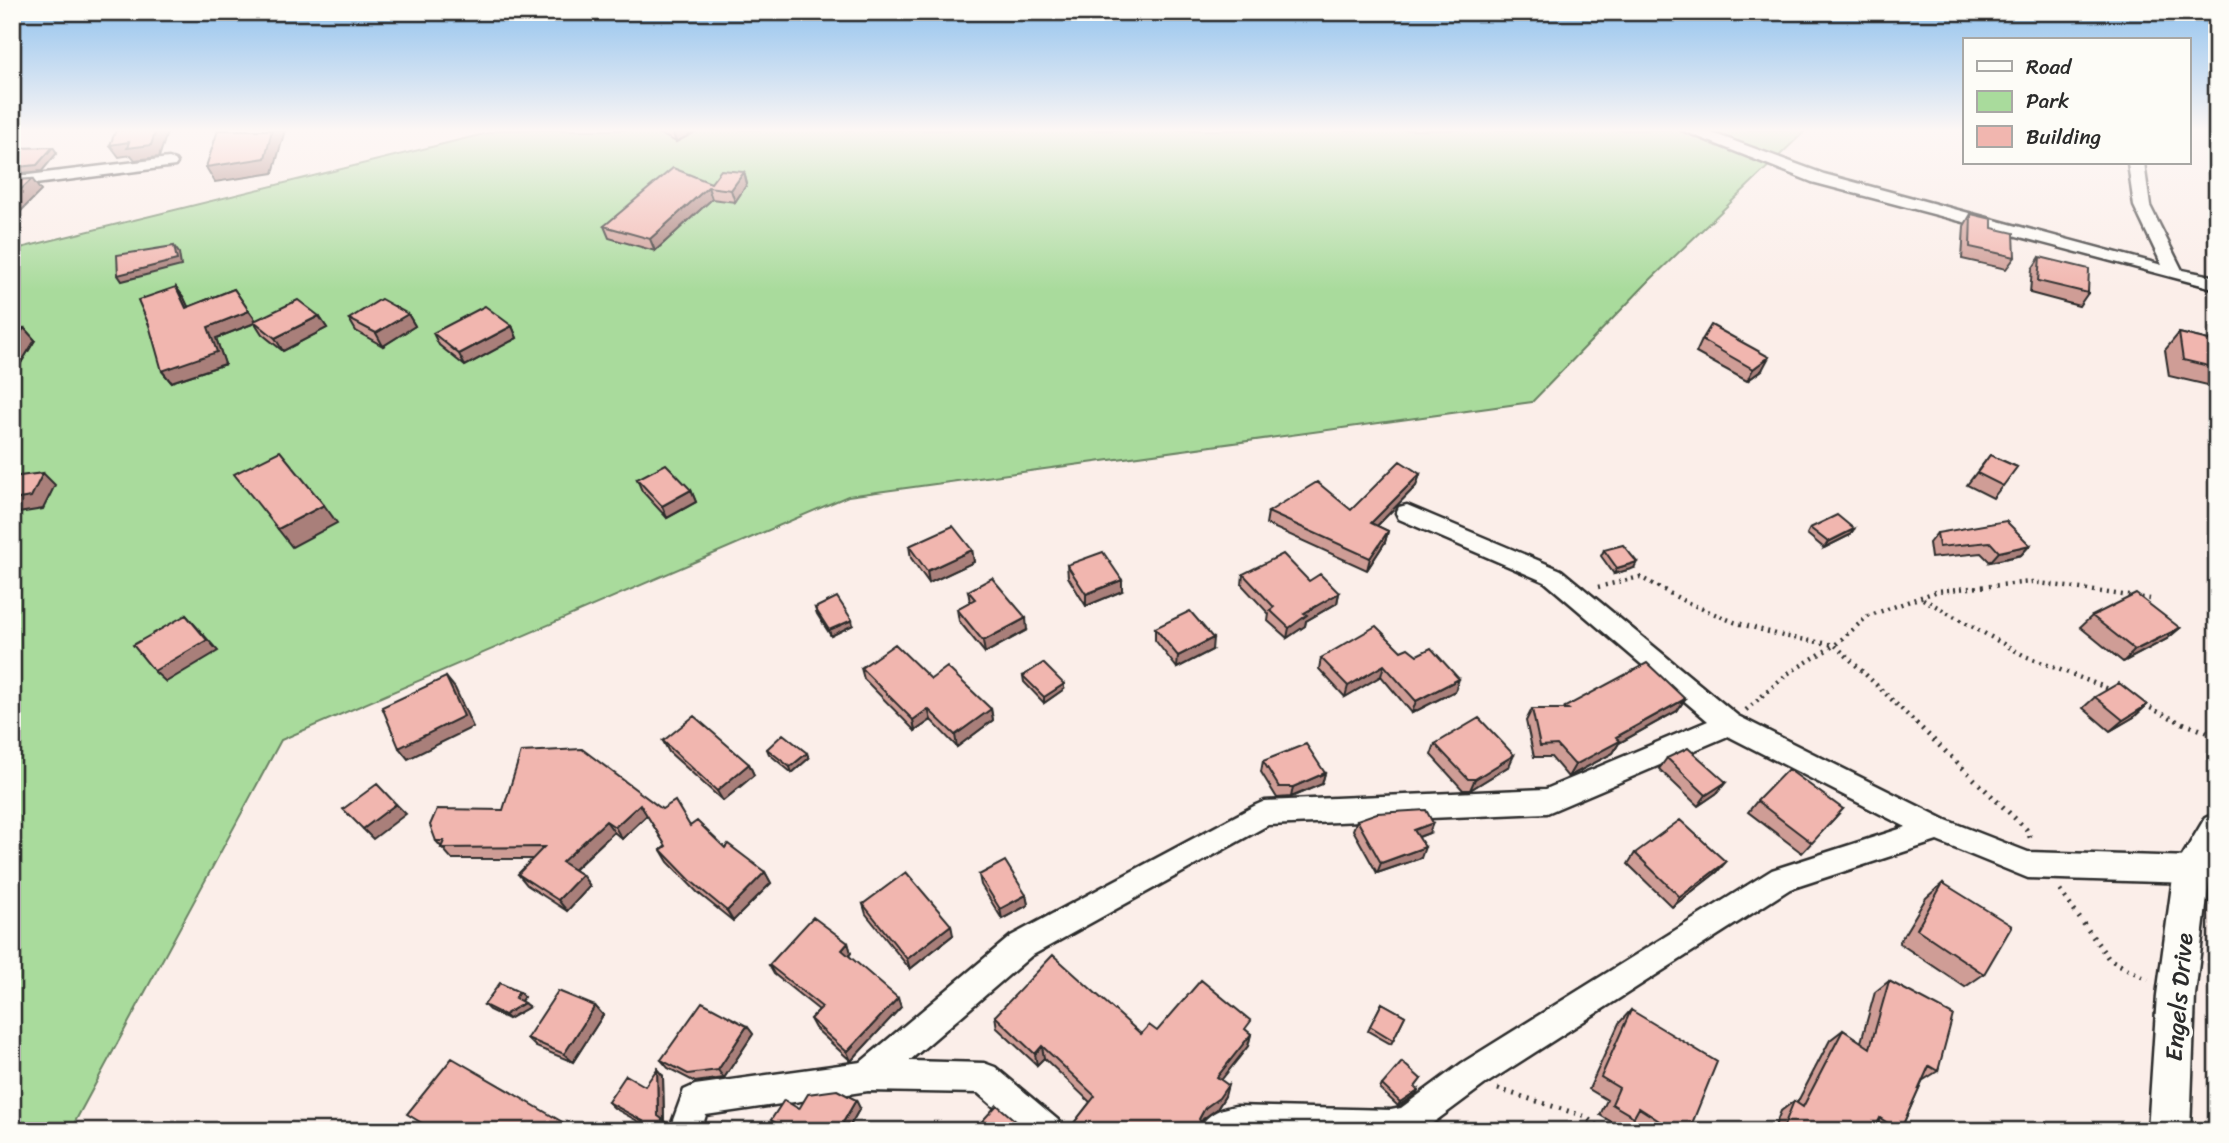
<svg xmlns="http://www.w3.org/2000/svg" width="2229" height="1143" font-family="Sriracha,sans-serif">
  <rect width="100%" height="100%" fill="#fbeee9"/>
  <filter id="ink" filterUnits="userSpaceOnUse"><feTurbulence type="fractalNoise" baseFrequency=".0143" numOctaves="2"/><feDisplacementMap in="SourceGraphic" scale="14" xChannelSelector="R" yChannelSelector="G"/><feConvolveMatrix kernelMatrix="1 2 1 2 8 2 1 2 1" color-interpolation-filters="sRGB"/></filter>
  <g filter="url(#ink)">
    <!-- green -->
    <path fill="#a9db9c" stroke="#6a8364" stroke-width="2" d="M500,130h1306l-156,150 -118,122 -684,94 -567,244 -211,391h-58v-881z"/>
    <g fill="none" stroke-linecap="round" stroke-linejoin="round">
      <defs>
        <path id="minor" d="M1681,130h23l120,44 338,91 -28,-59 -6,-43h16l6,43 32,64 35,7v12l-405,-107z
          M169,158l6,2 2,3 -2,3 -163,21v-10z
          M1407,505l154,65 177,146 208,104 82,32 164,5 10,4 4,9 -4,9 -10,4 -164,-5 -91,-37 -147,48 -306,196 -62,46h-223c7,-17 19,-22 37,-25l155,4 10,-2 61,-45 310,-193 134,-43 -178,-91 -181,77 -279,12 -237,131 -122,105 75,2 11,4 63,53 5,11h-41l-44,-38 -110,-2 -162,24 -5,16h-32l15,-41 11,-5 166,-23 150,-126 245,-131 9,-4 281,-12 162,-68 -163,-139 -146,-63 -3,-6 3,-6z"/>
        <path id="tertiary" d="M2217,813v48l-7,13 -15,121 -5,136h-42l9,-136 17,-125 31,-52z"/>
      </defs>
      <!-- minor casing -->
      <use href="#minor" stroke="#2b2b2b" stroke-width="5"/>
      <!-- tertiary casing -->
      <use href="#tertiary" stroke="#2b2b2b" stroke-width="5"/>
      <!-- path-far1 -->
      <path stroke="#2b2b2b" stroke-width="4.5" stroke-dasharray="2 5" stroke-linecap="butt" d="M1598,587l42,-10 46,25 48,20 49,14 52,9 83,80
        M1923,599l102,57 89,35
        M2144,705l42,20
        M1746,710l41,-36 48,-29 33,-29 70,-25 94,-9 118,17"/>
      <!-- path -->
      <path stroke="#2b2b2b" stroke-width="5" stroke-dasharray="2 6" stroke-linecap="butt" d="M1916,723l110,106 6,12
        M2183,723l34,13
        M2060,891l49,68 39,21
        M1498,1089l86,27 20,15"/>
      <!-- minor -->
      <use href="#minor" fill="#fdfcf7" fill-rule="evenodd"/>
      <!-- tertiary -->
      <use href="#tertiary" fill="#fdfcf7" fill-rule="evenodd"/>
    </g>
    <!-- wall -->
    <path fill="#cf9d96" stroke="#2b2b2b" stroke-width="2" d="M656,130h43l-23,12 -20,-10z
      M744,172l3,12 -12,18 -23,-3 -57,52 -46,-13 -5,-12 107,-43z
      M1971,214l21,14 23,29 -9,12 -44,-10 2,-33z
      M2040,257l48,36 -9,13 -49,-13 2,-24z
      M176,287l8,11 4,9 46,-18 22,32 63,-5 8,12 -44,23 -21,-17 -7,-11 -39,15 9,26 -54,18 -9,-11z
      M408,314l7,12 -32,20 -27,-15 -7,-12z
      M512,326l5,12 -52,28 -26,-21 -6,-12z
      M24,328l11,12 -16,26h-7v-37z
      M2179,333l38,9v64l-4,-2 -1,-18 -43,-10 -4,-26z
      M1702,340l60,30 -15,11 -51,-28z
      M1990,455l27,12 -24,31 -26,-13z
      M1420,474l-4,12 -39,40 11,5 -3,11 -18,28 -101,-46 2,-12 83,-2z
      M637,479l54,11 5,12 -29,16 -25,-27z
      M1810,528l44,1 -4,6 -26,13 -17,-14z
      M1937,533l93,12 -9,10 -31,7 -9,-9 -50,5 -2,-15z
      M909,546l63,4 2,12 -45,21 -18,-25z
      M1604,550l30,18 -20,6 -13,-18z
      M1067,565l55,26 -36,15 -18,-29z
      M1243,574l66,7 30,12 -2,10 -31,18 -1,5 -18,12 -19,-17 1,-7 -27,-29z
      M968,591l59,39 -42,23 -26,-32 -2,-12 13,-7z
      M815,608l38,17 -22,11 -14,-22z
      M2092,616l88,12 -13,11 -44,23 -43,-35z
      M1155,628l57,22 -35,18 -22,-28z
      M1401,651l54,40 -43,22 -31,-37 -36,21 -26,-28 2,-11z
      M861,668l70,11 60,30 2,11 -36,27 -26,-27 -16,11 -51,-52z
      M1023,676l41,13 -20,14 -20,-21z
      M2095,697l52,8 -13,12 -24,14 -27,-23z
      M1685,699l-8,12 -58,32 -6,10 -45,24 -17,-20h-17l-8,-36 6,-12h32l1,-2z
      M663,741l86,23 5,11 -31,26 -54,-49z
      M1435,744l74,22 -39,24h-7l-32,-35z
      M767,749l42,9 -17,15 -23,-19z
      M1667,758l59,24 -9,11 -19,13 -39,-37z
      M1263,761l62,12 -3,11 -31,13 -14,1 -16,-26z
      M1757,801l86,8 -41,44 -54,-41z
      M662,809l103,63 6,11 -38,38 -36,-29 -29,-30 -7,-12 5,-4 -19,-31 -25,24 -8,-7 -40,38 8,5 8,11 -23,25 -40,-26 -9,-11 15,-15h-81l-16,-18 67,-31z
      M1357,820l72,13 -10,4 2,21 -44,15 -24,-43z
      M1635,853l82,19 -45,35 -44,-43z
      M979,875l47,20 2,10 -26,14 -21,-34z
      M1943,883l41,91 -19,13 -66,-44 27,-45z
      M863,904l90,31 -43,34 -44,-55z
      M848,943l3,10 -2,3 52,51 -50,54 -36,-33 -5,-9 9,-9 -45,-36 -5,-9z
      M1889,981l49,90 -16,10 -22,50h-127l8,-20 13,-10 3,2 33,-63 13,-10 18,12 14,-50z
      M519,992l5,5 -3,4 8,6 -21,12 -19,-9 -5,-5z
      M1382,1003l23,13 -14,28 -23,-13z
      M595,1006l8,9 -30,47 -37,-15 -9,-9z
      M1631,1010l58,121h-45l-14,-9 -8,6 -22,-13 7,-15 -18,-11 30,-66z
      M995,1016l146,18 16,-3 91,1 3,2 -3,12 -27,34 4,16 -8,13 -14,10 -2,4 -1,8h-130v-3l20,-26 -46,-44 -7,7 -40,-37z
      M747,1026l6,8 -29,44 -29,4 -27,-14 -7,-8z
      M663,1076l1,45 4,4 -1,4 2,2h-33l5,-8 -27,-15 -6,-6 37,-16z
      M1421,1079l-6,8 3,3 -2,4 -18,12 -18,-17 2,-4z
      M860,1108l-13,23h-65l-6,-3 -5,-8 28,-11z"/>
    <!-- shaded-wall -->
    <path fill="#a97f7a" stroke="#2b2b2b" stroke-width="2" d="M156,130h12l-9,27 -24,3 -4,-5 -12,2 -9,-12z
      M272,130h13l-12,43 -58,9 -9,-15z
      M672,130h27l-23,12z
      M53,147l4,6 -15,18 -19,2 -5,-6z
      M744,172l3,12 -12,18 -4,-12z
      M18,176l7,9 7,-6 9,12 -24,24 -5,6v-23l2,-18z
      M708,187l4,12 -57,52 -5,-12z
      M174,246l5,7 2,13 -59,15 -4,-6z
      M176,287l8,11 10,21 -8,-11z
      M249,311l8,11 -41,16 9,26 -54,18 -9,-11 46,-44z
      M408,314l7,12 -32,20 -7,-13z
      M319,316l8,12 -44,23 -8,-13z
      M512,326l5,12 -52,28 -6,-12z
      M24,328l11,12 -16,26 -7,-8v-12z
      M1769,357l-7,13 -15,11 6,-12z
      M43,473l12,12 -12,24 -31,5v-14z
      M1420,474l-4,12 -48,49 3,-12z
      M691,490l5,12 -29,16 -5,-12z
      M324,505l13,18 -45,24 -14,-18z
      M1854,529l-4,6 -26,13 4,-6z
      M1388,531l-3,11 -18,28 3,-12z
      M2030,545l-9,10 -31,7 9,-10z
      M972,550l2,12 -45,21 -2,-12z
      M1637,562l-3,6 -20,6 3,-6z
      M1122,580v11l-36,15v-12z
      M1339,593l-2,10 -31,18 -1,5 -18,12 2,-10 15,-15z
      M186,615l32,36 -52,31 -12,-11z
      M1026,618l1,12 -42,23 -2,-12z
      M852,620l1,5 -22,11 -2,-6z
      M2180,628l-13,11 -44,23 12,-12z
      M1213,638l-1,12 -35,18 1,-12z
      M1384,665l-3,11 -36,21 3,-11z
      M446,677l9,11 18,39 -65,32 -9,-11z
      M1459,679l-4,12 -43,22 4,-12z
      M1064,684v5l-20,14v-6z
      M1685,699l-8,12 -58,32 -6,10 -45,24 7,-12 41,-28z
      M2147,705l-13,12 -24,14 13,-11z
      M928,709l3,11 -16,11 -2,-11z
      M991,709l2,11 -36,27 -2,-12z
      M807,753l2,5 -17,15 -2,-6z
      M1514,755l-5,11 -39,24 5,-11z
      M749,764l5,11 -31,26 -6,-10z
      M1325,773l-3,11 -31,13 2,-10z
      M1726,782l-9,11 -19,13 8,-11z
      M396,804l10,10 -33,25 -10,-10z
      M640,804l7,11 -25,24 -7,-12z
      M606,821l8,11 -44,41 -8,-11z
      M1433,823l-4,10 -19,7 4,-10z
      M1425,847l-4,11 -44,15 4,-10z
      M1726,862l-9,10 -45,35 8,-10z
      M765,872l6,11 -38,38 -6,-10z
      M582,875l8,11 -23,25 -9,-11z
      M1026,895l2,10 -26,14 -2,-10z
      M951,925l2,10 -43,34 -3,-10z
      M848,943l3,10 -5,6 -4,-9z
      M519,992l5,5 -5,6 -4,-5z
      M898,998l3,9 -50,54 -4,-9z
      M524,1003l5,4 -21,12 -4,-4z
      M595,1006l8,9 -30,47 -9,-8z
      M747,1026l6,8 -29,44 -6,-8z
      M1251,1034l-3,12 -33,42 2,-11z
      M1042,1046l2,12 -7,7 -2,-11z
      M657,1069l6,7 1,45 4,4 -1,4 2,2h-6l-5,-15z
      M1228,1085l-3,11 -8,13 -14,10 -6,10 4,-6 -1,8h-4l3,-12 6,-11z
      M1418,1090l-2,4 -18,12 2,-4z
      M856,1100l4,8 -13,23h-9z"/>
    <!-- building -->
    <path fill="#f1b6af" stroke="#2b2b2b" stroke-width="2" d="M116,130h40l-5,15 -24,3 2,-6 -19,3z
      M218,130h54l-7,28 -59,9z
      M53,147l-16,18 -19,2v-19z
      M673,168l38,15 10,-13 23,2 -13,18 -23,-3 -58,52 -46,-13z
      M14,176h4l-4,4 18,-1 -20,19v-18h2z
      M1971,214l21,5v9l22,5 1,24 -45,-10z
      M174,246l3,14 -59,15 -1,-20z
      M2040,257l49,12 -1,24 -50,-12z
      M176,287l10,21 48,-19 15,22 -41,16 9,25 -55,19 -13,-46 -11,-25z
      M381,299l27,15 -32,19 -27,-14z
      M298,300l21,16 -44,22 -21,-17z
      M485,306l27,20 -53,28 -26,-21z
      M1711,325l58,32 -16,12 -51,-29z
      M24,328l-12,18v-17z
      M2179,333l38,9v26l-34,-8z
      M280,451l44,54 -46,24 -44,-55z
      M1990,455l27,12 -14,19 -26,-13z
      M1400,461l20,13 -49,49 17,8 -18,27 -102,-46 49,-30 34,28z
      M666,464l25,26 -29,16 -25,-27z
      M43,473l-12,24 -19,3v-23z
      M1837,515l17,14 -26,13 -18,-14z
      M2006,521l24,24 -31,7 -9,-10 -51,5 -2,-14z
      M953,526l19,24 -45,21 -18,-25z
      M1623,545l14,17 -20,6 -13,-18z
      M1103,552l19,28 -36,14 -19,-29z
      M1283,554l26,27 11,-7 19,19 -35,20 3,2 -18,13 -19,-18 4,-3 -31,-33z
      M992,578l34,40 -43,23 -26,-32 18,-10 -7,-8z
      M2136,594l44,34 -45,22 -43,-34z
      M837,597l15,23 -23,10 -14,-22z
      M1190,611l23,27 -35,18 -23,-28z
      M186,615l21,25 -53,31 -21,-26z
      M1376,626l25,25 7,-3 9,7 14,-7 28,31 -43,22 -32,-36 -36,21 -27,-28z
      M895,644l36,35 16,-12 44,42 -36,26 -27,-26 -15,11 -52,-52z
      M1043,663l21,21 -20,13 -21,-21z
      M1647,663l38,36 -69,38 4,4 -45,24 -18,-20 -17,1 -8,-37h36l-3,-2z
      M446,677l18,39 -65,32 -17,-41z
      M2119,683l28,22 -24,15 -28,-23z
      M694,716l55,48 -32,27 -54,-50z
      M1479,718l35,37 -39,24h-7l-33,-35z
      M783,734l24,19 -17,14 -23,-18z
      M1306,744l19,29 -32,14h-14l-16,-26z
      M1688,748l38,34 -20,13 -39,-37z
      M582,749l80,60 13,-8 15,25 7,-5 28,27 3,-4 37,28 -38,39 -36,-30 -30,-31 5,-4 -26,-42 -25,23 -9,-6 -44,41 20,13 -24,25 -40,-26 26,-27 -103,1 3,-7h-8l-6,-16 7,-16 66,1 18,-58z
      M1788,769l55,40 -31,34 -55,-42z
      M377,784l19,20 -33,25 -20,-20z
      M1426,810l7,13 -19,7 11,17 -44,16 -24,-43 20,-7z
      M1680,820l46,42 -46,35 -45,-44z
      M1005,861l21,34 -26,14 -21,-34z
      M906,872l45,53 -44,34 -44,-55z
      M1943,883l69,43 -28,48 -67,-45z
      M813,917l35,26 -6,7 56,48 -51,54 -37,-33 12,-12 -53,-42z
      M1053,955l88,79 8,-9 8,6 44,-51 50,41 -6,8 6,5 -34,43 11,8 -9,13 -14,10 -6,11 2,4 -5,8h-122l-4,-3 25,-32 -53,-50 -7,8 -40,-38z
      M1889,981l64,34 -15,56 -9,-5 -29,65 -20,-13 -6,13h-92l12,-30 9,6 40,-77 27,18z
      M500,983l19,9 -4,6 9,5 -20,12 -20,-10z
      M558,991l37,15 -31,48 -37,-16z
      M702,1002l45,24 -29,44 -30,4 -27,-14z
      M1382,1003l23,13 -12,24 -23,-14z
      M1631,1010l86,52 -28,69h-14l-36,-23 -5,9 -22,-13 7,-16 -18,-11z
      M452,1058l119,69 -3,4h-133l-28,-17z
      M1402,1062l19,17 -6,8 3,3 -18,12 -18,-17z
      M657,1069l1,47 4,3 -1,7 4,1 -2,4h-27l7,-10 -35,-19 18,-27 19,11z
      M837,1090l19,10 -18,31h-48l-19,-11 13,-20 15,9 9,-15z
      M997,1105l21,18 19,1 7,7h-71z"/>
  </g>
  <!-- sky -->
  <linearGradient id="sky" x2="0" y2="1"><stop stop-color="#91c2ee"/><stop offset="0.45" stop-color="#fdf7f5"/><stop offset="1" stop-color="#fdf7f5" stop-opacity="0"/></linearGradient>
  <rect width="2229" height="290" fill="url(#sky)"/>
  <g text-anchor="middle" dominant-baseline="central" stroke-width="7" stroke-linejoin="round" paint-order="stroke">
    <!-- near-street labels -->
    <g font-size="24" fill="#2b2b2b" stroke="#fdfcf7">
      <text transform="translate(2179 997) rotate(-85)">Engels Drive</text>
    </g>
  </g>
  <!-- margin -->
  <rect width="2229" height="1143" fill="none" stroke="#fdfcf7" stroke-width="42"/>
  <rect x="21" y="21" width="2187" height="1101" fill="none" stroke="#2b2b2b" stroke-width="2.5" filter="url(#ink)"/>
  <!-- legend -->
  <rect x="1963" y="38" width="228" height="126" fill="#fdfcf7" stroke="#a9a8a5" stroke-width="2"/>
  <rect x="1977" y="61" width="35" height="10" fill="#fdfcf7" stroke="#a9a8a5" stroke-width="2"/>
  <text x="2026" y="74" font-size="21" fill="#2b2b2b">Road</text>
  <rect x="1977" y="91" width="35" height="21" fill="#a9db9c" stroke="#a9a8a5" stroke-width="2"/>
  <text x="2026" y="108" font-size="21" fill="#2b2b2b">Park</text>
  <rect x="1977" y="126" width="35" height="21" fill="#f1b6af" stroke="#a9a8a5" stroke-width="2"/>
  <text x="2026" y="144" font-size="21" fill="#2b2b2b">Building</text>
</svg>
